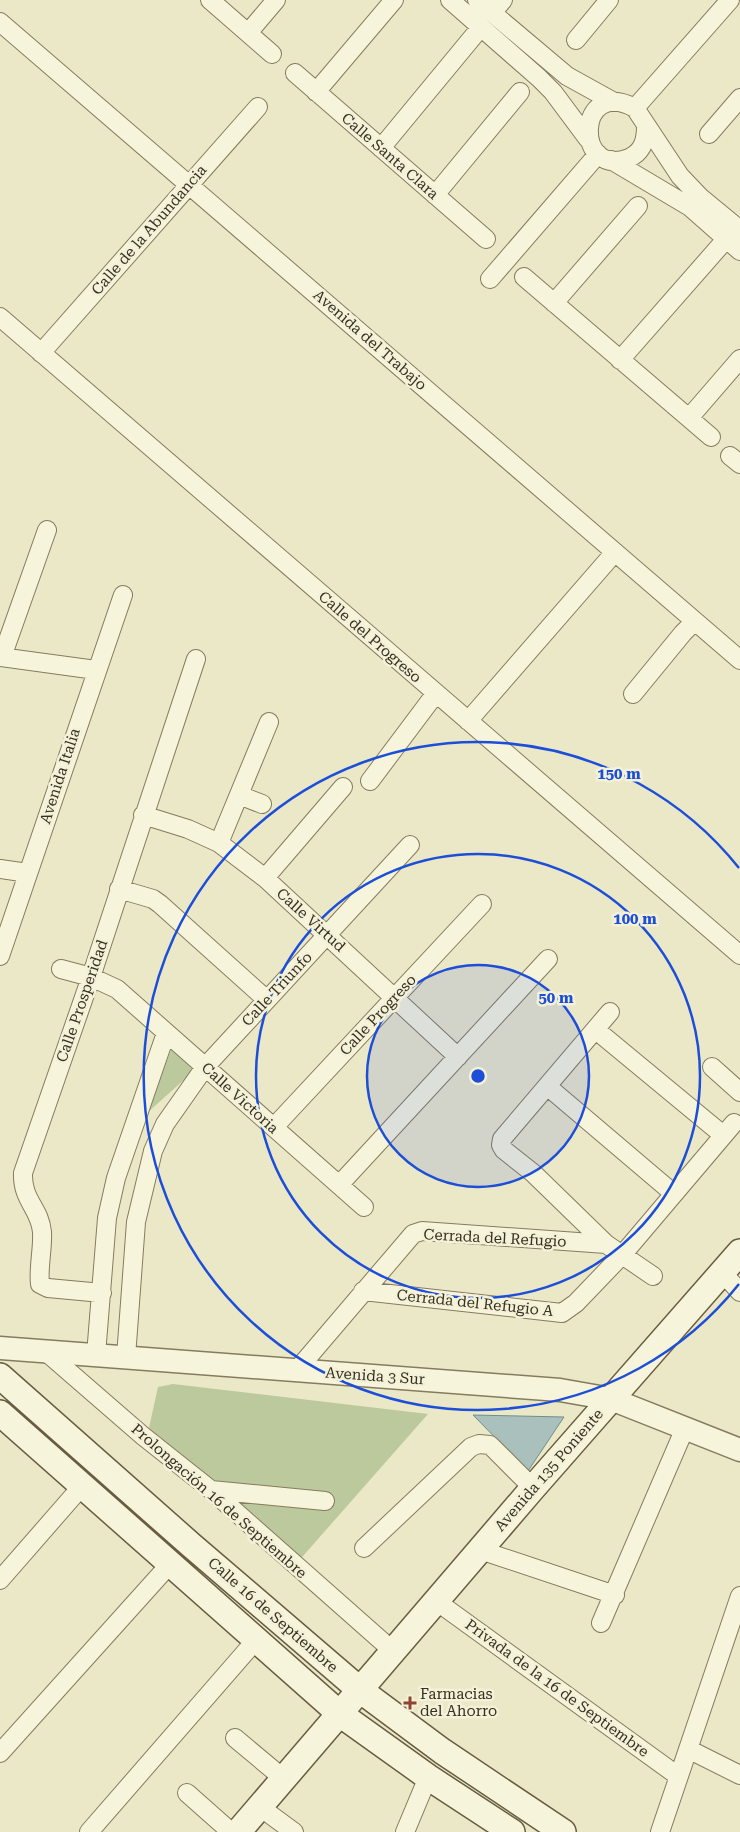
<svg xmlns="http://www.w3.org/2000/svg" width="740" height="1832" font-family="'Roboto Serif',serif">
  <rect width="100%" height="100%" fill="#ebe8c8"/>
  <!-- green -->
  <path fill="#bbc99c" d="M173,1045l24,23 -51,46z
    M173,1384l255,30 -132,150 -149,-127 11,-50z"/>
  <!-- water -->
  <path fill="#a9c0bd" stroke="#708d8c" d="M473,1415l91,2 -36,54z"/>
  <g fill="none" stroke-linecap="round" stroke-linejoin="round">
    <defs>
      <path id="minor" d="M210,0l62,54
        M450,0l89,78 14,14 35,47
        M477,0l90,76 47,26
        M492,13l11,-13
        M0,22l740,638
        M248,33l28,-33
        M576,40l33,-40
        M295,73l191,166
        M316,92l78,-92
        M635,108l95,-108
        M646,126c0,14 -3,26 -17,32 -55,22 -54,-82 6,-50l45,68 20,21 40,33
        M709,134l31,-36
        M381,148l100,-121
        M611,160l79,47 50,44
        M435,195l85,-103
        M524,277l187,160
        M490,279l108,-125
        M554,303l84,-97
        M0,317l740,638
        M41,353l217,-246
        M620,360l107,-122
        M689,418l51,-59
        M730,456l10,8
        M0,657l96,13
        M2,657l45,-127
        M633,694l50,-61 12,-12
        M468,721l147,-169
        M370,781l66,-88
        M239,795l23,9
        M143,815l45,14 31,14 46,35 193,179
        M219,843l50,-121
        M0,869l28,4
        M265,878l78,-91
        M119,889l34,10 7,5 107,96
        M0,956l123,-361
        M61,969l30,8 26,12 247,218
        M610,1012l-108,127 -1,6 3,5 29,23 73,71 47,32
        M596,1030l127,105
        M712,1067l28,25
        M547,1086l126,107
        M274,1127l208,-223
        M339,1185l209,-226
        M722,1272l18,20
        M363,1291l199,22 14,-10 47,-49 111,-131
        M102,1293l-54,-5 -8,-4c-2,-17 3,-34 2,-52 -2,-24 -20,-31 -19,-59l68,-196 105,-318
        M45,1351l98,85 68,54 182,161
        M96,1355l11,-137 9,-40 50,-145
        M126,1357l10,-135 17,-71 12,-27 40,-57 205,-222
        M297,1370l116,-136 9,-3 184,13
        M211,1490l114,11
        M364,1548l107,-101 8,-3 11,1 43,43
        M480,1550l135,45
        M0,1580l82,-94
        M436,1601l242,175
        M601,1623l84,-195
        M235,1738l49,41
        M688,1749l52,26
        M0,1753l170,-189
        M187,1793l44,39
        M260,1807l34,25
        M89,1832l167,-192
        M405,1832l23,-55
        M660,1832l80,-236"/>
      <path id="tertiary" d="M0,1348l560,42 51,9 129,51"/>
      <path id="secondary" d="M0,1376l191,169 169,145 82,61 121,81
        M0,1413l340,301 88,63 84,55
        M238,1832l295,-344 207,-236"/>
    </defs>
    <!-- minor casing -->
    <use href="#minor" stroke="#867b5e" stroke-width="20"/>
    <!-- tertiary casing -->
    <use href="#tertiary" stroke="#867b5e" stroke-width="25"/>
    <!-- secondary casing -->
    <use href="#secondary" stroke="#685c41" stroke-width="28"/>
    <!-- minor -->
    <use href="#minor" stroke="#f6f4db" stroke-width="18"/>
    <!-- tertiary -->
    <use href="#tertiary" stroke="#f6f4db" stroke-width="22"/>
    <!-- secondary -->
    <use href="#secondary" stroke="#f6f4db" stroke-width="25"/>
  </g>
  <!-- distance rings -->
  <circle cx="478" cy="1076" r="111" fill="#1d4ed8" fill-opacity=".12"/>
  <g fill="none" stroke="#1d4ed8" stroke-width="2.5">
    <circle cx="478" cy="1076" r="111"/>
    <circle cx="478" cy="1076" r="222"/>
    <path d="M739 1284A334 334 0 1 1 739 868"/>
  </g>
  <!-- markers -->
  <path fill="#904533" stroke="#f3f1d7" stroke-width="2" d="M407.5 1695.5h5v5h5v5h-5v5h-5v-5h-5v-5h5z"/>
  <g text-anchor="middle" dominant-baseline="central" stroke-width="5" stroke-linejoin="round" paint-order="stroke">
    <!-- street labels -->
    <g font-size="15" fill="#373021" stroke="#f3f1d7">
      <text transform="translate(390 156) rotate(41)">Calle Santa Clara</text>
      <text transform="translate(149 230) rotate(-49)">Calle de la Abundancia</text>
      <text transform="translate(370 340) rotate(41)">Avenida del Trabajo</text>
      <text transform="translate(370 637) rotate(41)">Calle del Progreso</text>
      <text transform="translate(60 776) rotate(-72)">Avenida Italia</text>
      <text transform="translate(311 920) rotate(42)">Calle Virtud</text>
      <text transform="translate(277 989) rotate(-47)">Calle Triunfo</text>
      <text transform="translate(82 1001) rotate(-71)">Calle Prosperidad</text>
      <text transform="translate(378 1015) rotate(-47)">Calle Progreso</text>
      <text transform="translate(240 1098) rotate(42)">Calle Victoria</text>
      <text transform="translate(495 1238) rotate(3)">Cerrada del Refugio</text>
      <text transform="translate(475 1303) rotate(6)">Cerrada del Refugio A</text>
      <text transform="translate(375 1376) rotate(4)">Avenida 3 Sur</text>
      <text transform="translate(549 1470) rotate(-49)">Avenida 135 Poniente</text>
      <text transform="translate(219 1501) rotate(41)">Prolongación 16 de Septiembre</text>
      <text transform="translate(273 1615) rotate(41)">Calle 16 de Septiembre</text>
      <text transform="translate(557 1688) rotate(36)">Privada de la 16 de Septiembre</text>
    </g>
    <!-- poi labels -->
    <g font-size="15" fill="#373021" stroke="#f3f1d7" text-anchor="start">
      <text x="420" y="1694">Farmacias<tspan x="420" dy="17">del Ahorro</tspan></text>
    </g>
  </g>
  <circle cx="478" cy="1076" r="8" fill="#1d4ed8" stroke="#f3f1d7" stroke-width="2.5"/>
  <g font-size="15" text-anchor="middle" font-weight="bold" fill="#1d4ed8" stroke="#f3f1d7" stroke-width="5" stroke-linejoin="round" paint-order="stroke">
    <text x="619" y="779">150 m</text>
    <text x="635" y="924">100 m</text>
    <text x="556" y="1003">50 m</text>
  </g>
</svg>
